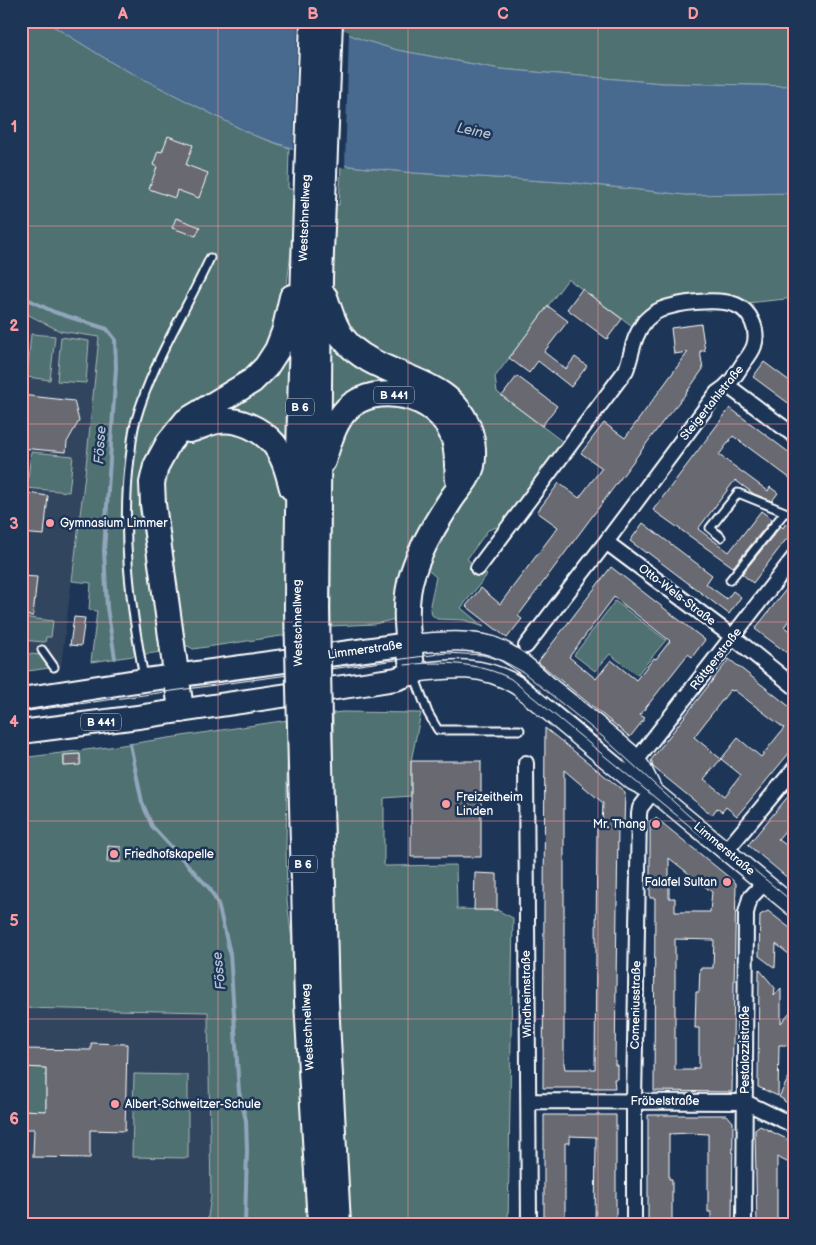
<svg xmlns="http://www.w3.org/2000/svg" width="816" height="1245" font-family="'Balsamiq Sans',sans-serif">
  <rect width="100%" height="100%" fill="#1d3557"/>
  <filter id="ink" filterUnits="userSpaceOnUse"><feTurbulence type="fractalNoise" baseFrequency=".02" numOctaves="2"/><feDisplacementMap in="SourceGraphic" scale="10" xChannelSelector="R" yChannelSelector="G"/><feConvolveMatrix kernelMatrix="1 2 1 2 8 2 1 2 1" color-interpolation-filters="sRGB"/></filter>
  <g filter="url(#ink)">
    <!-- built -->
    <path fill="#33455f" d="M21,311l39,20 39,6 -12,119 -26,210 -40,6z
      M21,1008l187,3 3,185 -4,28h-186z"/>
    <!-- green -->
    <path fill="#507171" stroke="#a8b8b8" fill-rule="evenodd" d="M21,21h24l71,44 137,70 36,13 -1,40 10,4 -14,118 -20,49 -95,66 -18,18 -7,20 -5,43 22,146 -70,10 6,-51 -8,-1 2,-27 -19,-2 14,-115 13,-129 -39,-6 -39,-20z
      M315,21h480v65l-133,-3 -162,-14 -103,-19 -34,-10z
      M341,165l73,8 162,10 110,12 109,-2v105l-48,5 -25,-6 -28,2 -59,29 -67,-49 -73,98 2,15 66,50 -63,84 -12,4 -21,29 20,16 -26,33 23,19 -20,-7 -27,-1 -5,-4 -2,-10 6,-28 -12,-10 11,-21 30,-146c-16,-19 -39,-27 -61,-37 -18,-8 -39,-17 -52,-32 -3,-3 -5,-9 -8,-13 -19,-35 -14,-77 -14,-116l9,3z
      M326,333l83,58 -81,35z
      M31,334l24,2 -5,44 -23,-3z
      M61,337l28,4 -3,42 -29,-2z
      M291,343v113l-74,-44z
      M384,404l31,4 27,25 8,38 -6,17 -10,18 -38,113 -22,5 -43,2v-160l13,-40 20,-16z
      M214,430l33,5 23,21 13,33 4,20 1,126 -95,14 -5,-3 -5,1 -20,-145 1,-27 9,-22 16,-14z
      M31,452l42,4 -4,36 -42,-4z
      M615,601l51,39 -29,35 -27,-21 -15,17 -21,-16z
      M21,617l32,4 -2,16h-5l-1,5 -24,-2z
      M21,653l19,2 9,13 -28,4z
      M342,712l79,1 -10,48v35l-27,2v68l72,-1 1,44 40,1 16,8 -5,306h-161l-11,-185 -3,-326z
      M288,720l-2,126 1,54 8,66 15,258h-103l4,-28 -3,-184 -187,-4v-250l88,-11zM80,754l1,10 -17,2 -1,-11z
      M21,1067l25,1v43l-25,-1z
      M134,1074l54,1v83l-56,-1z"/>
    <!-- water -->
    <path fill="#486b8f" stroke="#91a6bc" d="M45,21h270l48,19 34,10 103,19 162,14 133,3v107l-109,2 -110,-12 -162,-10 -73,-8 -88,-30 -137,-70z"/>
    <!-- pier -->
    <path fill="#1d3557" d="M298,21h25l26,11 -4,136 -52,-16z"/>
    <g fill="none" stroke-linecap="round" stroke-linejoin="round">
      <!-- stream -->
      <path stroke="#91a6bc" stroke-width="4" d="M21,296l33,16 53,17 8,10 1,29 -12,183 3,57 8,50
        M130,744l12,58 10,24 58,63 8,15 12,49 9,139 7,28 1,30 -2,74"/>
    </g>
    <!-- building -->
    <path fill="#676971" stroke="#fff" fill-rule="evenodd" d="M168,136l25,9 -7,20 22,8 -9,25 -22,-8 -2,8 -26,-9 8,-22 -4,-2 5,-14 4,1z
      M176,218l24,9 -4,9 -24,-8z
      M582,289l40,30 -15,20 -40,-30z
      M548,306l20,15 -24,31 22,17 9,-12 12,9 -16,21 -33,-26 -9,12 -20,-15z
      M701,324l4,27h-5l3,18 -19,27 -20,24 -146,196 4,3 -15,19 -41,-32 15,-18 19,16 58,-77 -21,-15 22,-29 20,15 23,-30 -21,-15 23,-30 21,15 63,-86 -14,2 -3,-26z
      M764,362l31,23v23l-42,-31z
      M517,376l40,30 -15,20 -40,-30z
      M21,395l53,6 5,20 -12,21 -1,10 -45,-4z
      M730,408l65,49v25l-62,-46 -14,19 49,36 2,-4 8,6 -6,8 -18,-7 -19,-14 -37,49 31,23 32,-41 11,8 -39,48 -80,-57z
      M21,492l27,4 -4,39 -23,-2z
      M643,523l69,52 -6,9 21,15 6,-8 8,6 -12,17 -82,-62 -1,1 -16,-12z
      M786,523l8,6 -41,54 -11,-9 39,-48 2,2z
      M611,567l94,73 -13,17 -4,-3 -48,61 5,3 -15,19 -92,-75zM614,597l56,44 -14,18 -2,-1 -18,22 -25,-20 -15,19 -27,-22z
      M21,576l16,1 -4,39 -12,-1z
      M795,578v34l-11,15 11,8v24l-40,-30z
      M74,617l11,1 -4,28 -11,-1z
      M729,659l66,52v35l-58,70 -11,-9 -4,5 -5,-4 -5,7 -59,-48 -2,-7zM730,690l3,1 1,-1 50,38 -23,29 -23,-19 -17,21 -27,-22zM721,759l20,16 -16,21 -21,-17z
      M545,728l80,64 -1,34h-6l-3,239h2v14h-3l1,9h-72zM564,770l39,33 -1,23h-5l-2,243h-30l-1,-5z
      M80,754v11l-16,1v-11z
      M411,761h70v96h-70z
      M795,788v31l-17,20 17,13v32l-47,-39z
      M656,818l80,65 -4,209 -78,-1 1,-193h-5v-77zM669,858l43,34 -2,20h-35v-14h-6zM675,939l39,1 -1,28h-13l-1,24h-3l-1,36h4v40h-5v2h-19z
      M108,846l13,1v15h-14z
      M475,873l22,1v36h-23z
      M768,911l27,21v27l-19,-15 -1,24 -16,-12 1,-41z
      M759,969l16,19 -1,8 7,-8v35l14,-17v39h-16l-1,51 -20,-9z
      M91,1043l36,1 -2,87 -35,-1v28l-57,-1 1,-28h-13v-19l25,1v-43l-25,-1v-18l70,1z
      M795,1065v42l-11,-6v-1l-5,-3z
      M544,1115h72v109h-21l1,-87 -26,-1v7h-5v81h-21z
      M648,1115h79l6,7 -1,102h-21v-12h-3v-78l-18,-1 -21,1v45h3v44l-24,1z
      M760,1126l35,17v23l-18,-9v67h-20l-2,-94z"/>
    <g fill="none" stroke-linecap="round" stroke-linejoin="round">
      <defs>
        <path id="service" d="M721,537l-11,-9 28,-35 47,19
          M730,580l55,-68 10,4
          M42,650l12,17
          M414,675l14,38 10,17h82
          M144,677c-14,-72 -23,-147 -14,-219 2,-13 2,-26 6,-38 16,-57 49,-108 74,-162"/>
        <path id="minor" d="M728,386l67,50
          M606,542l127,95 62,50
          M478,568l148,-198c7,-18 6,-32 19,-49 4,-4 10,-9 15,-11 18,-8 58,-12 76,-5 15,6 23,26 18,41 -2,6 -6,11 -10,16 -9,14 -14,23 -27,31l-111,149 -80,104
          M636,761l159,-205
          M526,763l3,461
          M726,851l69,-83
          M529,1101l216,1 50,24
          M634,1224v-123l5,-287 1,-6 13,-17
          M744,1224l2,-311 4,-15 14,-15"/>
        <path id="tertiary" d="M409,644c27,-2 56,-6 83,2 22,8 42,27 59,42 27,21 53,43 79,65l12,16 11,22
          M413,673c39,-5 70,-9 105,13l115,95 20,10 142,117"/>
        <path id="primary" d="M21,699l109,-17 279,-38
          M21,732l117,-15 232,-34 26,-4 17,-6"/>
        <path id="trunk" d="M325,297c5,14 9,30 18,41 34,44 107,33 127,94 3,11 4,23 2,34 -3,12 -13,22 -20,32 -15,23 -30,47 -39,74 -11,32 -5,68 0,101
          M189,430c10,-2 19,-8 29,-9 21,-3 43,8 56,23 10,13 14,29 18,44
          M323,461c6,-18 11,-39 24,-52 29,-28 89,-14 104,23 5,10 6,22 6,33 1,5 0,10 1,15
          M317,608l3,-330 10,-257
          M297,609c1,-196 8,-392 16,-588
          M181,710l-28,-206 -1,-21 4,-17 13,-24 17,-21 66,-40 14,-14 11,-17 7,-18 8,-35
          M319,724l7,278 12,222
          M300,727l7,275 13,222"/>
      </defs>
      <!-- service casing -->
      <use href="#service" stroke="#fff" stroke-width="11"/>
      <!-- minor casing -->
      <use href="#minor" stroke="#fff" stroke-width="18"/>
      <!-- tertiary casing -->
      <use href="#tertiary" stroke="#fff" stroke-width="21"/>
      <!-- primary casing -->
      <use href="#primary" stroke="#fff" stroke-width="26"/>
      <!-- trunk casing -->
      <use href="#trunk" stroke="#fff" stroke-width="28"/>
      <!-- service -->
      <use href="#service" stroke="#1d3557" stroke-width="7"/>
      <!-- minor -->
      <use href="#minor" stroke="#1d3557" stroke-width="14"/>
      <!-- tertiary -->
      <use href="#tertiary" stroke="#1d3557" stroke-width="18"/>
      <!-- primary -->
      <use href="#primary" stroke="#1d3557" stroke-width="22"/>
      <!-- trunk -->
      <use href="#trunk" stroke="#1d3557" stroke-width="24"/>
      <!-- tram -->
      <path stroke="#fff" stroke-width="1" d="M405,665c34,-4 75,-3 106,14l192,158
        M21,712l425,-59 37,2 20,6 20,11 80,65 85,78 107,89"/>
      <defs>
        <path id="trunk-bridge" d="M317,608l2,116
          M297,609l3,118"/>
      </defs>
      <!-- trunk-bridge casing -->
      <use href="#trunk-bridge" stroke="#fff" stroke-width="28" stroke-linecap="butt"/>
      <!-- trunk-bridge -->
      <use href="#trunk-bridge" stroke="#1d3557" stroke-width="24"/>
    </g>
  </g>
  <!-- grid -->
  <path fill="none" stroke="#ff9aa2" stroke-width="1" stroke-opacity="0.55" d="M218,21v1203M408,21v1203M598,21v1203M21,226h774M21,424h774M21,622h774M21,821h774M21,1019h774"/>
  <!-- markers -->
  <g fill="#ff9aa2" stroke="#1d3557" stroke-width="2">
    <circle cx="50" cy="523" r="5"/>
    <circle cx="446" cy="804" r="5"/>
    <circle cx="656" cy="824" r="5"/>
    <circle cx="114" cy="854" r="5"/>
    <circle cx="727" cy="882" r="5"/>
    <circle cx="115" cy="1104" r="5"/>
  </g>
  <g text-anchor="middle" dominant-baseline="central" stroke-width="5" stroke-linejoin="round" paint-order="stroke">
    <!-- shield labels -->
    <g fill="#1d3557" stroke="#bbc2cd" stroke-width="1">
      <rect x="374" y="386.5" width="40" height="17" rx="4"/>
      <rect x="286" y="398.5" width="28" height="17" rx="4"/>
      <rect x="81" y="713.5" width="40" height="17" rx="4"/>
      <rect x="289" y="855.5" width="28" height="17" rx="4"/>
    </g>
    <g font-size="11" font-weight="bold" fill="#fff">
      <text x="394" y="395">B 441</text>
      <text x="300" y="407">B 6</text>
      <text x="101" y="722">B 441</text>
      <text x="303" y="864">B 6</text>
    </g>
    <!-- street labels -->
    <g font-size="12" fill="#fff" stroke="#1d3557">
      <text transform="translate(305 218) rotate(-88)">Westschnellweg</text>
      <text transform="translate(712 403) rotate(-51)">Steigertahlstraße</text>
      <text transform="translate(677 595) rotate(37)">Otto-Wels-Straße</text>
      <text transform="translate(298 623) rotate(-91)">Westschnellweg</text>
      <text transform="translate(365 650) rotate(-8)">Limmerstraße</text>
      <text transform="translate(716 659) rotate(-52)">Röttgerstraße</text>
      <text transform="translate(724 849) rotate(40)">Limmerstraße</text>
      <text transform="translate(527 994) rotate(-91)">Windheimstraße</text>
      <text transform="translate(636 1005) rotate(-89)">Comeniusstraße</text>
      <text transform="translate(308 1027) rotate(-93)">Westschnellweg</text>
      <text transform="translate(745 1050) rotate(-90)">Pestalozzistraße</text>
      <text x="665" y="1101">Fröbelstraße</text>
    </g>
    <!-- poi labels -->
    <g font-size="12" fill="#fff" stroke="#1d3557" text-anchor="start">
      <text x="60" y="523">Gymnasium Limmer</text>
      <text x="456" y="797">Freizeitheim<tspan x="456" dy="14">Linden</tspan></text>
      <text x="646" y="824" text-anchor="end">Mr. Thang</text>
      <text x="124" y="854">Friedhofskapelle</text>
      <text x="717" y="882" text-anchor="end">Falafel Sultan</text>
      <text x="125" y="1104">Albert-Schweitzer-Schule</text>
    </g>
    <!-- water labels -->
    <g font-size="14" font-style="italic" fill="#b6c4d2" stroke="#1d3557">
      <text transform="translate(474 131) rotate(12)">Leine</text>
      <text transform="translate(100 445) rotate(-86)">Fösse</text>
      <text transform="translate(219 971) rotate(-96)">Fösse</text>
    </g>
  </g>
  <!-- margin -->
  <rect width="816" height="1245" fill="none" stroke="#1d3557" stroke-width="55"/>
  <rect x="28" y="28" width="760" height="1190" fill="none" stroke="#ff9aa2" stroke-width="2"/>
  <g font-size="16" text-anchor="middle" font-weight="bold" fill="#ff9aa2">
    <text x="123" y="19">A</text>
    <text x="313" y="19">B</text>
    <text x="503" y="19">C</text>
    <text x="693" y="19">D</text>
    <text x="14" y="132">1</text>
    <text x="14" y="331">2</text>
    <text x="14" y="529">3</text>
    <text x="14" y="727">4</text>
    <text x="14" y="926">5</text>
    <text x="14" y="1124">6</text>
  </g>
</svg>
